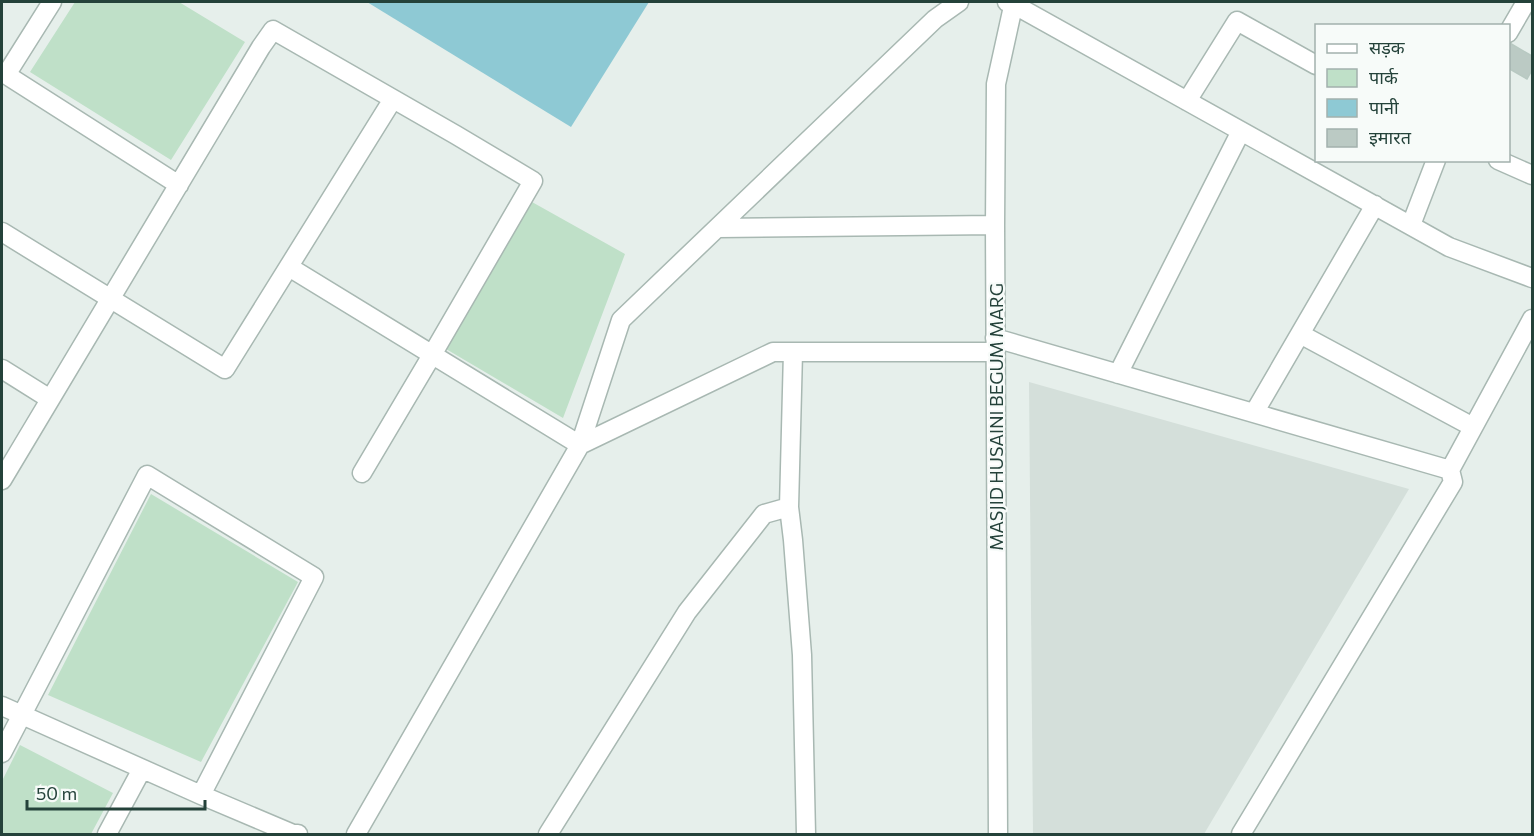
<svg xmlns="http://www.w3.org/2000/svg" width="1534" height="836" font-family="Commissioner,'Noto Sans Devanagari',sans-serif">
  <rect width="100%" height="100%" fill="#e6efeb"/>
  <!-- built -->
  <path fill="#d4dfda" d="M1029,382l380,107 -205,345h-171z"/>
  <!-- green -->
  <path fill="#bfe0c8" d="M75,2h104l66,40 -74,118 -141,-88z
    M532,202l93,52 -62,164 -117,-69z
    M151,494l147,88 -97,180 -153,-67z
    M20,745l93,48 -22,41h-89v-53z"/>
  <!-- water -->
  <path fill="#8ec9d4" d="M367,2h282l-78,125z"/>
  <!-- building -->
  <path fill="#bbcac4" stroke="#b8c9c2" stroke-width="1.5" d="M1508,42l24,14v14l-5,9 -19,-11z"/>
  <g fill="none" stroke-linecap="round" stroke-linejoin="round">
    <defs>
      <path id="minor" d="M1007,2l6,2 436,243 83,31
        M1508,33l18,-31
        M2,72l177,113
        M6,75l46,-73
        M1187,101l50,-80 79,44
        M1498,160l34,15
        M1411,225l25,-65
        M718,228l277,-3
        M2,232l223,137 168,-270
        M289,267l291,178 41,-125 314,-301 24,-17
        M1300,334l173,93
        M995,338l455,132
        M2,369l48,30
        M1118,374l123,-243
        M1254,413l121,-208
        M2,480l259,-433 12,-17 183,105 77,46 -101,174 -70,118
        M789,507l4,33 9,115 4,179
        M2,706l199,89 92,39h5
        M2,753l145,-278 167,102 -113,218
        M107,834l35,-65
        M356,834l224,-389 193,-93h222
        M548,834l139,-222 77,-98 25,-7 4,-155
        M998,834l-3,-609 1,-141 18,-82
        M1241,834l212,-352 -3,-12 82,-151"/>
    </defs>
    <!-- minor casing -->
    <use href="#minor" stroke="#a8b8b2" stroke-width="21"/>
    <!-- minor -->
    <use href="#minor" stroke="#fff" stroke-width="18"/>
  </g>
  <g text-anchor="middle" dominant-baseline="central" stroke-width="4.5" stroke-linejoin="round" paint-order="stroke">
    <!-- street labels -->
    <g font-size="18" fill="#24423a" stroke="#f7fbf9">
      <text transform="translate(996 417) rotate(-90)">MASJID HUSAINI BEGUM MARG</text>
    </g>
  </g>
  <!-- border -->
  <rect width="1534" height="836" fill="none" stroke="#24423a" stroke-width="6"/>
  <!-- legend -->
  <rect x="1315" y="24" width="195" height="138" fill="#f7fbf9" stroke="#a3b1ad" stroke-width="1.5"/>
  <rect x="1327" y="44" width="30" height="9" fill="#ffffff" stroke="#a3b1ad" stroke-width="1.5"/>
  <text x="1369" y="54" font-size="18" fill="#24423a">सड़क</text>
  <rect x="1327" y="69" width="30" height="18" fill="#bfe0c8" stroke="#a3b1ad" stroke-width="1.5"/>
  <text x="1369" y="84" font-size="18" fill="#24423a">पार्क</text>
  <rect x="1327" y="99" width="30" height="18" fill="#8ec9d4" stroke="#a3b1ad" stroke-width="1.5"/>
  <text x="1369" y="114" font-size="18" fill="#24423a">पानी</text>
  <rect x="1327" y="129" width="30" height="18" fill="#bbcac4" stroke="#a3b1ad" stroke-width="1.5"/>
  <text x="1369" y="144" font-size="18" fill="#24423a">इमारत</text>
  <!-- scale -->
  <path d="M27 800v9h178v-9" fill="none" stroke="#24423a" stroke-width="3"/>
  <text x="36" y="800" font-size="18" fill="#24423a" stroke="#f7fbf9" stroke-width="4.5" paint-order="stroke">50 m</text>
</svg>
